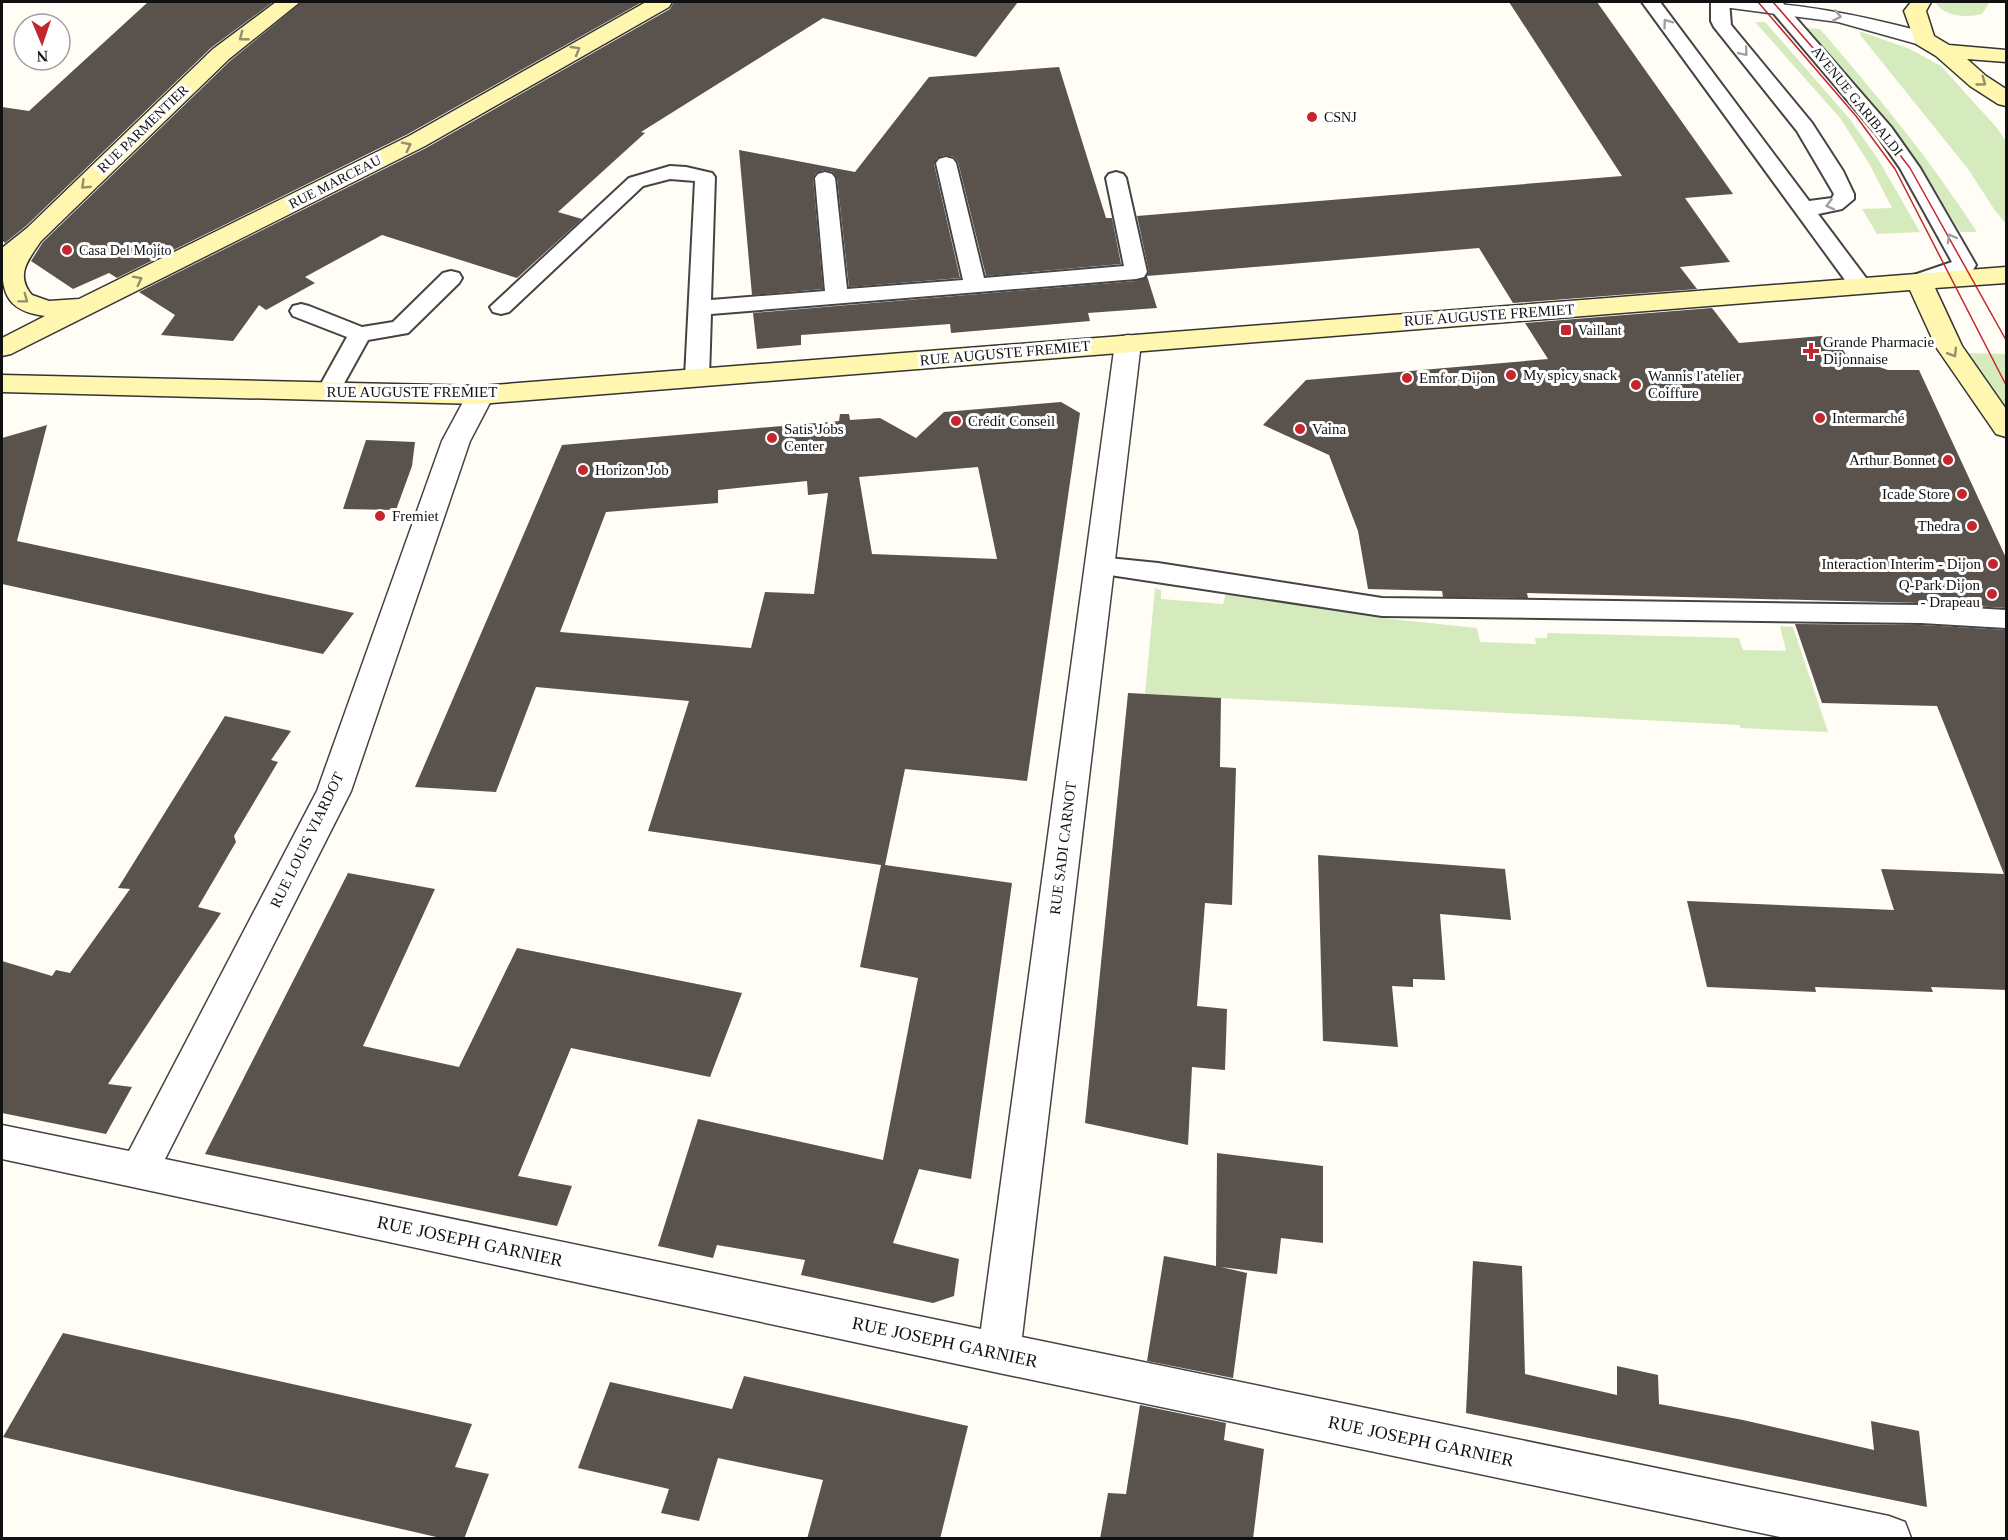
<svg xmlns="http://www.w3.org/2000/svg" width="2008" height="1540" font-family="'Times New Roman',serif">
  <rect width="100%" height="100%" fill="#fffdf5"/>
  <!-- green -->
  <path fill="#d5ebbd" d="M1935,2h55l-8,12c-16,4 -38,3 -47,-12z
    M1755,22h10l84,96 29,41 42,73 -43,2 -15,-25 30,-1 -22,-43 -30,-47z
    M1806,28l14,1c56,65 110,130 157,203h-17l-42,-70 -25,-33z
    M1859,31l51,18 31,17 56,62 9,13v83l-12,-15 -26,-40 -107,-133z
    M1966,353l40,1v57l-24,-31z
    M1155,588l6,2v9l62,5 3,-12 165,27 86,9 3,14 56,2 -1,-6h12v-5l192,5 4,12 43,1 -6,-25 13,1 35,105 -87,-4 -2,-3 -594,-31z"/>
  <!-- building -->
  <path fill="#5a524d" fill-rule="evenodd" d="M148,2h125l-61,45 -186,179 -21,17 -3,-3v-133l27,4z
    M302,2h340l-234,132 -291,144 -8,-5 -36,16 -42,-28 12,-19 187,-181z
    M674,2h344l-42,55 -153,-39 -182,114 4,1 -87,79 24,7 -65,59 -135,-43 -77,42 10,6 -49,27 -7,-5 -26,36 -72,-6 14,-20 -36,-23 287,-144 244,-139z
    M1509,2h88l136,192 -48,4 45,64 -50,5 17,22 -184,14 -34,-55 -332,28 2,-4 -12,-56 485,-40z
    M1059,67l47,151h6l9,46 -135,12 -28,-114 -4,-5 -9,-2 -8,3 -3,6 26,114 -111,9 -12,-109 -4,-6 -9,-2 -8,3 -3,5 10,111 -71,6 -13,-145 116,22 74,-95z
    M1147,276l10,32 -69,5 2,8 -139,12 -1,-9 -149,11v10l-44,4 -4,-36 383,-32z
    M1712,308l27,35 94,-8 14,21 41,14h31l88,190v48l-86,-5 -394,-10 1,5 -85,-1 -1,-6 -74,-2 -10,-58 -29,-76 -66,-30 43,-45 242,-21 -23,-36z
    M1061,402l19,11 -53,368 -122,-12 -20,96 127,18 -41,296 -52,-10 -26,74 66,16 -5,37 -21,7 -132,-28 4,-15 -88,-15 -4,13 -55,-12 40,-127 185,41 35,-182 -58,-11 21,-102 -233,-34 41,-130 -153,-14 -40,105 -81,-5 147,-342 277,-24 1,-7h9l1,6 30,-2 36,20 28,-26zM978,467l19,92 -125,-5 -13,-77zM807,481l1,14 20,-2 -14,101 -49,-2 -14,56 -191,-16 46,-120 112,-9v-13z
    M47,425l-30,116 337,72 -31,41 -321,-70v-146z
    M366,440l49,2 -3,24 -16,44 -53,-1z
    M1795,624l126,1 86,5v360l-76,-3 2,5 -118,-5 1,5 -109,-5 -20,-86 207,9 -13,-41 123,5 -67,-168 -115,-3z
    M1128,693l93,5 -1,69 16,1 -4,137 -27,-2 -8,103 30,3 -2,61 -33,-3 -4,78 -103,-22z
    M225,716l66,15 -20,29 7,2 -44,74 2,6 -38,65 23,6 -113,171 24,3 -26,47 -104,-21v-152l50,15 4,-6 14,3 60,-84 -12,-1z
    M1318,855l187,14 6,51 -71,-6 5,66 -32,-1v8l-21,-1 6,61 -75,-6z
    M348,873l87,16 -72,157 96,21 58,-119 225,45 -32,84 -139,-29 -53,128 54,10 -15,40 -352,-72z
    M1217,1153l106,13v77l-42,-5 -4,36 -56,-7 26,6 -14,105 -86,-17 17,-105 52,10z
    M1473,1261l49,5 3,108 92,21v-29l41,9 1,29 84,16 131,30 -3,-29 48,10 8,76 -461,-94z
    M63,1333l409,91 -17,43 34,7 -25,65h-19l-442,-102z
    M744,1376l224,50 -28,113h-133l16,-59 -105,-22 -19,63 -38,-8 8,-24 -91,-21 32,-86 122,27z
    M1140,1405l86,18 -2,17 40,9 -11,90h-153l8,-46 18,1z"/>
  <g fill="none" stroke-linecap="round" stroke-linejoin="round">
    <defs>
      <path id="lane" d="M1642,2h18l149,199 23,-3 2,-4 -37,-63 -83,-104 -3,-6v-19h18l2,23 81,98 31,48 11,23v5l-12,10 -24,5 54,72 -3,5 -8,2 -8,-2z
        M1764,2h18l109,125 29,41 56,97 -3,5 -46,16 -8,2 -8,-2 -3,-5 3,-5 41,-14 -52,-94 -23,-33z
        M946,157l7,2 3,4 28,115 140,-12 -18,-88 3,-4 7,-2 7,2 3,4 21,94 -3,5 -8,2 -425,35 -2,63 -4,5 -8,2 -8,-2 -4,-5 10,-196 -25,-2 -27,7 -134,126 -8,2 -8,-2 -3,-5 139,-129 41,-12 16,1 26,6 3,4 -4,123 114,-9 -10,-113 3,-4 7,-2 7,2 3,4 12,111 116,-9 -27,-117 3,-4z
        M451,271l8,2 3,5 -3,5 -51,50 -40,7 -31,56 -8,2 -8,-2 -4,-5 30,-54 -54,-21 -3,-5 3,-5 8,-2 8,2 53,21 31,-5 50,-49z
        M1099,557l59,6 224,35 539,7 85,5v18l-85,-5 -539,-7 -292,-44 -4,-6 4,-6z"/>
      <path id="street" d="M1720,2c72,-2 143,14 212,32l3,5 -3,5 -8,2 -86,-24 -107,-14 -8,-1z
        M1128,335l9,2 4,6 -119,994 867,179 16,6 6,16h-126l-786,-165 -997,-214v-34l127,26 188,-360 125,-350 28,-52 10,-3 10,3 4,6 -24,46 -119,350 -186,368 816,170 134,-986 4,-6z"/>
      <path id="secondary" d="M276,2h24l-71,57 -188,182c-11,17 -27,33 -9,54l17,6 30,-2 330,-163 237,-134h26l-3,5 -244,139 -414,208 -9,2v-18l43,-22c-45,-6 -43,-29 -43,-68l25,-20 186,-179z
        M1911,2h20l-5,9 8,25 15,9 57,5v12l-39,-3 19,17 20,13v17l-8,-2 -28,-18 -34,-30 -20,-12 -12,-33z
        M2006,267v16l-71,5 27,58 44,63v28l-10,-3 -60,-87 -26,-57 -1430,114 -478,-12v-17l478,11z"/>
    </defs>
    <!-- lane casing -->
    <use href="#lane" stroke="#444" stroke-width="4"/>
    <!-- street casing -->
    <use href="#street" stroke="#444" stroke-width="3"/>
    <!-- secondary casing -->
    <use href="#secondary" stroke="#333" stroke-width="3"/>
    <!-- lane -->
    <use href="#lane" fill="#fff" fill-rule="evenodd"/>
    <!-- street -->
    <use href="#street" fill="#fff" fill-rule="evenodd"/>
    <!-- secondary -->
    <use href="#secondary" fill="#fff6b0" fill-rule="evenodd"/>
    <!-- tram -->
    <path stroke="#c4262e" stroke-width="1.5" d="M1758,2l98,114 39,53 111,216
      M1773,2l80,92 57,74 96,172"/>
  </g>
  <!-- one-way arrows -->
  <defs><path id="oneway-chevron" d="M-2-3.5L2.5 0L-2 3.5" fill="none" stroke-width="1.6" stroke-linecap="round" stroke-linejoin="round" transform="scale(1.5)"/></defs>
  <g stroke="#a0a0a0">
    <use href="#oneway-chevron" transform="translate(1837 16) rotate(10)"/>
    <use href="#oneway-chevron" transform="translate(1667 23) rotate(-126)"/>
    <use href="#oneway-chevron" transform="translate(1744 52) rotate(50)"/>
    <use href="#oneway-chevron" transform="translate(1830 205) rotate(166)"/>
    <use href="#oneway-chevron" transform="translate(1951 238) rotate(-119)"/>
  </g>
  <g stroke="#948f68">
    <use href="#oneway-chevron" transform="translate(243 37) rotate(142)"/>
    <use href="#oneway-chevron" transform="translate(576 50) rotate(-30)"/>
    <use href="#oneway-chevron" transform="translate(1982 82) rotate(36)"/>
    <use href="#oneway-chevron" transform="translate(407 146) rotate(-27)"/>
    <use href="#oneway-chevron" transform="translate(85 185) rotate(136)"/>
    <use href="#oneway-chevron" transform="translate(138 280) rotate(-27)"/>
    <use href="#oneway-chevron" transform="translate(24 299) rotate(37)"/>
    <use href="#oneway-chevron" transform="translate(1953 353) rotate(59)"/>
  </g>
  <!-- markers -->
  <g fill="#c4262e" stroke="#fff" stroke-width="2">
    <circle cx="1312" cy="117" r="6"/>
    <circle cx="67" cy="250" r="6"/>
    <rect x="1560" y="324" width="12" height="12" rx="3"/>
    <path d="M1808 342h6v6h6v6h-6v6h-6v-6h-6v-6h6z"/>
    <circle cx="1511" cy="375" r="6"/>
    <circle cx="1407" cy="378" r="6"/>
    <circle cx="1636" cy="385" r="6"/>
    <circle cx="1820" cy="418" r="6"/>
    <circle cx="956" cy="421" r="6"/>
    <circle cx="1300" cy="429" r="6"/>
    <circle cx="772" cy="438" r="6"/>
    <circle cx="1948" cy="460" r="6"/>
    <circle cx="583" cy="470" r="6"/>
    <circle cx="1962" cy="494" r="6"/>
    <circle cx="380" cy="516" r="6"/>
    <circle cx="1972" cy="526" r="6"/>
    <circle cx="1993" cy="564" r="6"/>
    <circle cx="1992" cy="594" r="6"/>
  </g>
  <g text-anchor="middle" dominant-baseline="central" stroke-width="6" stroke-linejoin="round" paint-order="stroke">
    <!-- far-street labels -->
    <g font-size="14" fill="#111" stroke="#fff">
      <text transform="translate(1857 101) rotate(51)">AVENUE GARIBALDI</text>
      <text transform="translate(143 129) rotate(-44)">RUE PARMENTIER</text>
      <text transform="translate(335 182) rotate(-27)">RUE MARCEAU</text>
    </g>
    <!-- far-poi labels -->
    <g font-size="14" fill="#111" stroke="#fff" text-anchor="start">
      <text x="1324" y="117">CSNJ</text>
      <text x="79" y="250">Casa Del Mojito</text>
      <text x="1578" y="330">Vaillant</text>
    </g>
    <!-- street labels -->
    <g font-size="15" fill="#111" stroke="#fff">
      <text transform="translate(1489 315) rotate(-4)">RUE AUGUSTE FREMIET</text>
      <text transform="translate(1005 353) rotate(-5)">RUE AUGUSTE FREMIET</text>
      <text x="412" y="392">RUE AUGUSTE FREMIET</text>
      <text transform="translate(307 840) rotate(-64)">RUE LOUIS VIARDOT</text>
      <text transform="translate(1063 848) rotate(-83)">RUE SADI CARNOT</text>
    </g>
    <!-- poi labels -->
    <g font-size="15" fill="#111" stroke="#fff" text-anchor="start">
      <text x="1823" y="342">Grande Pharmacie<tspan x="1823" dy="17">Dijonnaise</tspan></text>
      <text x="1523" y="375">My spicy snack</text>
      <text x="1648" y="376">Wannis l'atelier<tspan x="1648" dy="17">Coiffure</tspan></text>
      <text x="1419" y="378">Emfor Dijon</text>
      <text x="1832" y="418">Intermarché</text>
      <text x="968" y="421">Crédit Conseil</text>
      <text x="784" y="429">Satis Jobs<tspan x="784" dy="17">Center</tspan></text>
      <text x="1312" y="429">Vaina</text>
      <text x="1936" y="460" text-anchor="end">Arthur Bonnet</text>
      <text x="595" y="470">Horizon Job</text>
      <text x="1950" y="494" text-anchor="end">Icade Store</text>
      <text x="392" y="516">Fremiet</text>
      <text x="1960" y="526" text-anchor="end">Thedra</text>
      <text x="1981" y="564" text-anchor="end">Interaction Interim - Dijon</text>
      <text x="1980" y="585" text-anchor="end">Q-Park Dijon<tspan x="1980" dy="17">- Drapeau</tspan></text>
    </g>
    <!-- near-street labels -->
    <g font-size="18" fill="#111" stroke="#fff">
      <text transform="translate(470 1241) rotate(12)">RUE JOSEPH GARNIER</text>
      <text transform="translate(945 1342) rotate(12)">RUE JOSEPH GARNIER</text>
      <text transform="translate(1421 1441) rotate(12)">RUE JOSEPH GARNIER</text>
    </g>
  </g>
  <!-- border -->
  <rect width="2008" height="1540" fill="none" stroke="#111111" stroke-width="6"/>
  <!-- north arrow -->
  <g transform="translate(42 42) rotate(178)"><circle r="28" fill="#ffffff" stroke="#a0a0a0" stroke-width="1.5"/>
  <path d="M0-4.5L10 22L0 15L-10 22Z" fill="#c4262e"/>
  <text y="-9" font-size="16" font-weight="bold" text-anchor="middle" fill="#111111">N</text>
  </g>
</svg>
